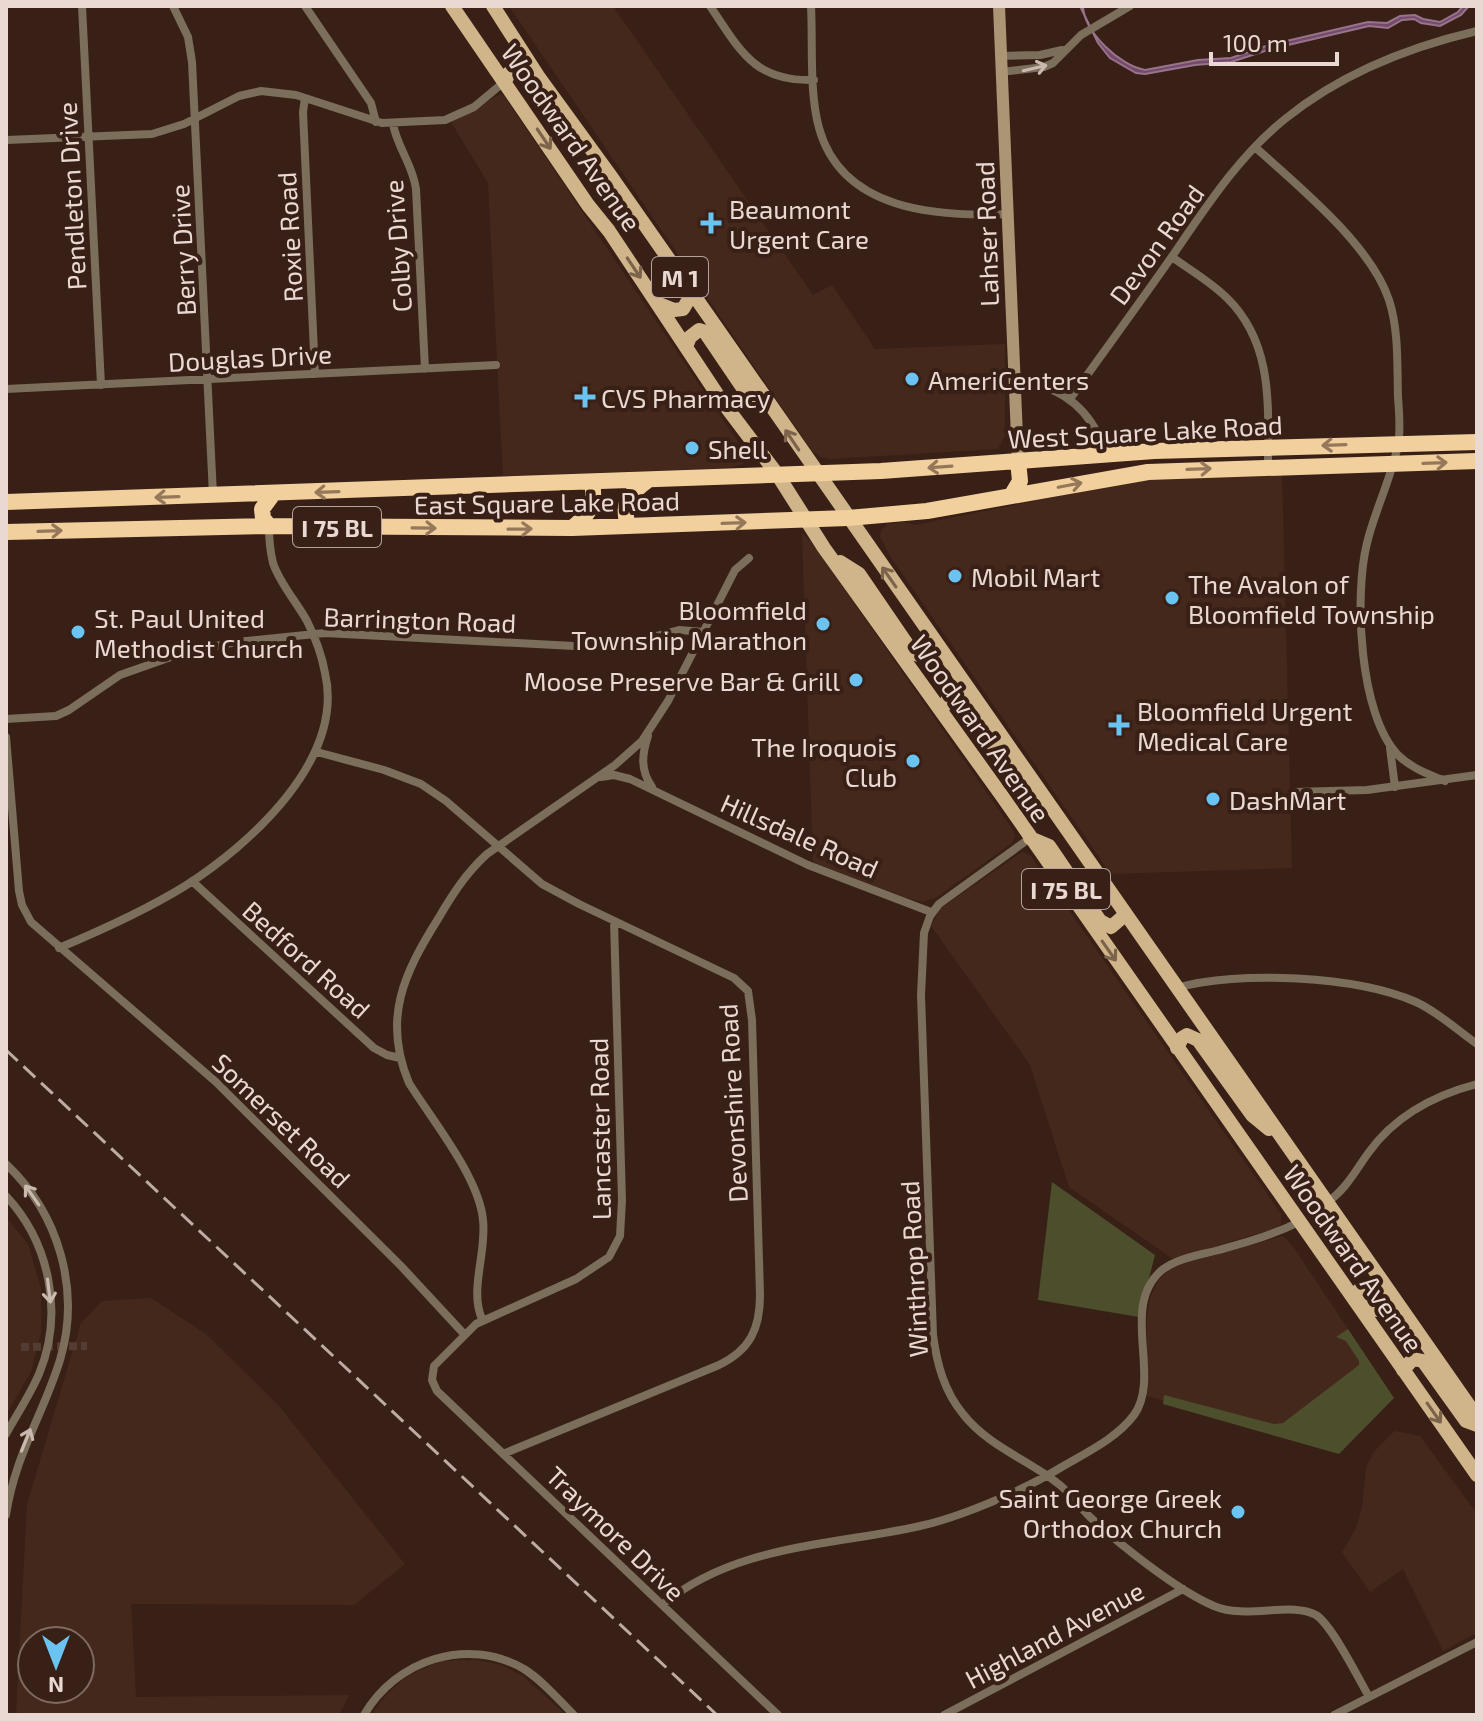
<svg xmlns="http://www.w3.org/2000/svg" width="1483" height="1721" font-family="'Exo 2',sans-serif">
  <rect width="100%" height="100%" fill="#382017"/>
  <!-- built -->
  <path fill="#45281c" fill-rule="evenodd" d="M509,6h104l200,289 19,-10 43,64 130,-5v92l-7,13 -168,10 -9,-2 -10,-7z
    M500,94l4,2 240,355 2,6 -3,7 -13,4 -227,8 -15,-293 -37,-61z
    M1282,474l10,394 -181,6 -221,-318 -10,-19 1,-6 6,-7 17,-2 11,3 210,-42 33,-4z
    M802,533l9,9 202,288 2,6 -3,7 -75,54 -14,5 -13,-3 -97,-37z
    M1022,852l9,4 250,358v10l-5,4 -103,31 -104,-72 -39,-122 -99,-139 10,-18z
    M6,1217l22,27 13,45v43l-10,40 -25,43z
    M1283,1236l11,12 78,117 -97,66 -128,-35v-79l3,-19 8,-17 11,-11 16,-7z
    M151,1298l55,36 73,72 126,158 -51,41 -223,-1 5,93 213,-2 -10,20h-323l11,-211 54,-181 21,-22zM32,1641h48v48h-48z
    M1395,1431l25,5 57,78v119l-34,18 -40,-82 -33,23 -28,-40 13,-22 7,-22 4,-40 7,-15z
    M476,1660l26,5 21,11 43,39h-195l16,-21 19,-17 34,-16z"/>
  <!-- green -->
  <path fill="#4c4e2c" d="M1052,1182l103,73 -16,62 -101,-17z
    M1348,1329l46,69 -55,56 -176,-50 1,-9 110,29 9,-1 76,-58v-4l-13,-20 -10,-4z"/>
  <!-- water -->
  <path fill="#74496b" stroke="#97748a" stroke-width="2" d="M1080,6h3c1,26 37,60 62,64l53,-10 33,-2 38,-13 99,-23 19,1 13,-7 15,-1 8,4 17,3 18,-10 5,-6h6l-8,9 -21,11 -19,-3 -7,-4 -12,1 -14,8 -19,-2 -98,23 -40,13 -36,3 -50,9 -9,-1 -26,-15 -12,-15z"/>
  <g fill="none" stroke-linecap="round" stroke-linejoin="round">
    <!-- street-tunnel -->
    <path stroke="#533c33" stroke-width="8" stroke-dasharray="8 4" stroke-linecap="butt" d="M21,1347l66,-1"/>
    <!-- street -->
    <path stroke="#7b6e5a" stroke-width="8" d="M82,6l19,379
      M173,6l15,31 4,25 21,433
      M305,6l66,97 5,19
      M710,6c30,44 44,76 104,74
      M811,6c2,37 -2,86 8,122 23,83 118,89 189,86
      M1001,56l39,-1 22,-5
      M1001,72l43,-5 9,-4 28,-28 49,-29
      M305,98l-2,14 12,262
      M393,124c4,23 20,41 23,65l9,180
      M6,140l146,-6 32,-10 55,-28 22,-5 35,4 86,28 63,-3 29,-13 30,-25
      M1255,147c43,39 116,98 134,153 10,31 8,65 9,97 1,15 3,33 0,48 -7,34 -23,65 -31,98 -13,52 -8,172 31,212 13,13 30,19 47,26
      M1172,257c18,13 39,25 55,41 47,46 41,109 41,169
      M1015,382c37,2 66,19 83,52
      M6,389l490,-24
      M1070,399c34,-48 69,-95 103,-144 33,-48 66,-99 112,-136 54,-44 124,-72 192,-88
      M6,719l50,-3 13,-6 51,-35 68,-24 49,-9 88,-9 268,14 40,-5 46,-12 25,2
      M648,736c-6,18 -8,34 4,51
      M6,737l13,154 3,14 9,17 185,160 185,184 63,68
      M1390,748l5,39
      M317,752l67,18 37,14 25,17 96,83 37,20 155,74 14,13 4,29 8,275c0,34 -10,55 -41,70l-216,89
      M601,777l13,-2 16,4 178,86 123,47
      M1294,792l73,-2 110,-15
      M1030,838l-91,66 -9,12 -6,17 -3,62 12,340c4,29 11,56 30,79 24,31 63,45 93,68 13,9 23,24 34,35 29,27 88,74 124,89 32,14 77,-5 102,9 16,10 43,64 53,82
      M192,881l182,167 13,7 13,3
      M614,921l8,279 -2,36 -11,21 -33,22 -100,45 -42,42 -2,14 5,11 341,324
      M59,948c43,-18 87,-38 126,-62 66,-42 160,-127 140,-213 -3,-17 -10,-36 -18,-52 -11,-20 -27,-37 -34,-58 -3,-12 -4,-24 -4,-37
      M1176,988c62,-18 181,-12 240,14 22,10 41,28 61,42
      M6,1164c53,50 75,126 54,196 -17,55 -45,95 -54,155
      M6,1196c44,47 58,118 33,178 -9,21 -22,40 -33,60
      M1326,1203c20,-13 29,-32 43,-51 26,-36 66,-57 108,-68
      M482,1319c-13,-29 5,-67 1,-99 -4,-43 -51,-100 -74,-137 -27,-64 -5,-110 29,-164 14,-24 28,-46 49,-65l128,-89 27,-24 26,-40 67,-131 14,-12
      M662,1605c74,-61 169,-59 258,-79 41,-9 104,-36 140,-58 25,-15 56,-29 74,-53 28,-39 -15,-109 28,-145 16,-12 38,-15 57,-20 28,-8 54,-15 80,-28
      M364,1715c32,-55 103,-79 160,-46 19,12 34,30 50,46
      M944,1715l239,-126
      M1334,1715l143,-73"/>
    <!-- secondary -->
    <path stroke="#ab9575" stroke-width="12" d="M999,6l19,455"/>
    <!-- primary -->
    <path stroke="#d0b48a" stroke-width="14" d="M452,6l136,199 21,26 112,169 56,74 47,74 178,248 475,679
      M493,6l45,70 72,99 867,1242
      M505,82l4,-9 10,-5 19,8
      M659,304l15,6 9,-1 9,-15
      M686,347l4,-10 9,-7 6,2 42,62 19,10
      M840,562l19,12 54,79 6,2 10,-5 1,-14
      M941,711l7,-12 14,2 42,60 17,10
      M1030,838l19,8 51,75 11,6 14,-12
      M1177,1048l5,-10 5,-3 11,5 54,75 17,14
      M1359,1290l18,20 9,-2 4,-13
      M1403,1370l10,-11 10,2 43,60 11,4"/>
    <!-- highway -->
    <path stroke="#f2d09d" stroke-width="16" d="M1011,496l9,-15 -2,-20
      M6,502l875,-31 273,-20 323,-9
      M269,526l-6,-8 -1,-9 11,-15
      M628,526c-7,-23 1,-32 20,-46
      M572,528c18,-14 24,-24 20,-46
      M6,532l263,-6 303,2 276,-10 79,-7 221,-39 329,-11"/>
    <!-- rail -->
    <path stroke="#bdaba4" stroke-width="3" stroke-dasharray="16 8" stroke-linecap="butt" d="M6,1050l711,665"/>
  </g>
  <!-- one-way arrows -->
  <defs><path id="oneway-shaft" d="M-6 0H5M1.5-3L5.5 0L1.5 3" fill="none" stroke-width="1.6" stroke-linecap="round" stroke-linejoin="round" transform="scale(2)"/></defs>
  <g stroke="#c9b9af">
    <use href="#oneway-shaft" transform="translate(1035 68) rotate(-13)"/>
    <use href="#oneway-shaft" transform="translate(32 1195) rotate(-125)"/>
    <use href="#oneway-shaft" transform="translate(49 1291) rotate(83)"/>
    <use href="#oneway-shaft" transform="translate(26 1440) rotate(-68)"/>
  </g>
  <g stroke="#7c634b">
    <use href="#oneway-shaft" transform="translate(544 139) rotate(56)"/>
    <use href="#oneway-shaft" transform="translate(634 268) rotate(56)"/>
    <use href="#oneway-shaft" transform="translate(792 440) rotate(-124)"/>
    <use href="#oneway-shaft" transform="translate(889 577) rotate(-125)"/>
    <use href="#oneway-shaft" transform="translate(1109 951) rotate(55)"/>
    <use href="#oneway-shaft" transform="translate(1434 1413) rotate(55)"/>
  </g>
  <g stroke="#95785a">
    <use href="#oneway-shaft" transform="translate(1334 445) rotate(178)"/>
    <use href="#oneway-shaft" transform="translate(1435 463) rotate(-2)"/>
    <use href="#oneway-shaft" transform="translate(940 467) rotate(176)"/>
    <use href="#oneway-shaft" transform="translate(1199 469) rotate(-2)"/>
    <use href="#oneway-shaft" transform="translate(1070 485) rotate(-11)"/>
    <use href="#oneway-shaft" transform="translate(327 492) rotate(178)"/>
    <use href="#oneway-shaft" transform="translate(167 497) rotate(178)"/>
    <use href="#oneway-shaft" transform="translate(734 523) rotate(-2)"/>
    <use href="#oneway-shaft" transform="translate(424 528) rotate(1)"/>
    <use href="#oneway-shaft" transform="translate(520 529) rotate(-1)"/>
    <use href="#oneway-shaft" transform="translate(50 531) rotate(-2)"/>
  </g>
  <!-- markers -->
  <g fill="#6ac3f1" stroke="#382017" stroke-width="3">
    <path d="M707 211h8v8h8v8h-8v8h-8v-8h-8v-8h8z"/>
    <circle cx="912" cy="379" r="8"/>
    <path d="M581 385h8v8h8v8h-8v8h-8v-8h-8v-8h8z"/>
    <circle cx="692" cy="448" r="8"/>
    <circle cx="955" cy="576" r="8"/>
    <circle cx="1172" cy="598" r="8"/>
    <circle cx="823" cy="624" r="8"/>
    <circle cx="78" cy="632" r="8"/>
    <circle cx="856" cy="680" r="8"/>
    <path d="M1115 713h8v8h8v8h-8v8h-8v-8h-8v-8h8z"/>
    <circle cx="913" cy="761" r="8"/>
    <circle cx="1213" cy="799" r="8"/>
    <circle cx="1238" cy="1512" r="8"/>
  </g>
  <g text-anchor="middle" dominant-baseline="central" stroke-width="8" stroke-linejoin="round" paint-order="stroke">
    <!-- shield labels -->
    <g fill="#382017" stroke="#b5a29b" stroke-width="2">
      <rect x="652" y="257" width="56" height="40" rx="6"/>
      <rect x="293" y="507" width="88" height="40" rx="6"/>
      <rect x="1022" y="869" width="88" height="40" rx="6"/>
    </g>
    <g font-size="24" font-weight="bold" fill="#ead9d3">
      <text x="680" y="277">M 1</text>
      <text x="337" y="527">I 75 BL</text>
      <text x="1066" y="889">I 75 BL</text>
    </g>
    <!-- street labels -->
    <g font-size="26" fill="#ead9d3" stroke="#382017">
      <text transform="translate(572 137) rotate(55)">Woodward Avenue</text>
      <text transform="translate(71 196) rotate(-93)">Pendleton Drive</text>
      <text transform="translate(986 234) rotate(-92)">Lahser Road</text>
      <text transform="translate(289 237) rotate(-93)">Roxie Road</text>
      <text transform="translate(1156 244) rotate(-54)">Devon Road</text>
      <text transform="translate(397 246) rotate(-94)">Colby Drive</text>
      <text transform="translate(182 250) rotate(-93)">Berry Drive</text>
      <text transform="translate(250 357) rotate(-3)">Douglas Drive</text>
      <text transform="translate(1145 431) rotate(-3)">West Square Lake Road</text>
      <text transform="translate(547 502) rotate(-1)">East Square Lake Road</text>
      <text transform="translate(420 619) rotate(2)">Barrington Road</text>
      <text transform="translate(981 728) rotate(55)">Woodward Avenue</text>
      <text transform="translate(800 835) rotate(24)">Hillsdale Road</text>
      <text transform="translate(307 959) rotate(42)">Bedford Road</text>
      <text transform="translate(732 1103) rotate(-93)">Devonshire Road</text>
      <text transform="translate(282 1120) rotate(44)">Somerset Road</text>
      <text transform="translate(599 1129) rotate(-91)">Lancaster Road</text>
      <text transform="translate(1354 1258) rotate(55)">Woodward Avenue</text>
      <text transform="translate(913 1269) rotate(-93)">Winthrop Road</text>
      <text transform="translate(616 1533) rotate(44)">Traymore Drive</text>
      <text transform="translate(1054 1634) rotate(-28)">Highland Avenue</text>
    </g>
    <!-- poi labels -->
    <g font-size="26" fill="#ead9d3" stroke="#382017" text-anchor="start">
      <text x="729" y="208">Beaumont<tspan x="729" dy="30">Urgent Care</tspan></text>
      <text x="928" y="379">AmeriCenters</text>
      <text x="601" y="397">CVS Pharmacy</text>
      <text x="708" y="448">Shell</text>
      <text x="971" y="576">Mobil Mart</text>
      <text x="1188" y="583">The Avalon of<tspan x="1188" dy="30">Bloomfield Township</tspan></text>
      <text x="807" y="609" text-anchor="end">Bloomfield<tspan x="807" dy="30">Township Marathon</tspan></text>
      <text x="94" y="617">St. Paul United<tspan x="94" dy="30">Methodist Church</tspan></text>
      <text x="840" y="680" text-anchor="end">Moose Preserve Bar &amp; Grill</text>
      <text x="1137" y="710">Bloomfield Urgent<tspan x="1137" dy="30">Medical Care</tspan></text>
      <text x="897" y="746" text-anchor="end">The Iroquois<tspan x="897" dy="30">Club</tspan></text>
      <text x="1229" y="799">DashMart</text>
      <text x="1222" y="1497" text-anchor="end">Saint George Greek<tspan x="1222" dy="30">Orthodox Church</tspan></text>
    </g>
  </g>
  <!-- border -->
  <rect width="1483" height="1721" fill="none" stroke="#ead9d3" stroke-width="16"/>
  <!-- north arrow -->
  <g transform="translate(56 1665) rotate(180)"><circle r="38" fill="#382017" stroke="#7f6a62" stroke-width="2"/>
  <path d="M0-6L14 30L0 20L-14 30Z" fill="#6ac3f1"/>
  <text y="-12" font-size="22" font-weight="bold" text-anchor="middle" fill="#ead9d3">N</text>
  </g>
  <!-- scale -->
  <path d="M1211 52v12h126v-12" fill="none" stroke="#ead9d3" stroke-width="4"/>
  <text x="1223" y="52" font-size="24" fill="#ead9d3" stroke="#382017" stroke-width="6" paint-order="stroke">100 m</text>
</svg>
